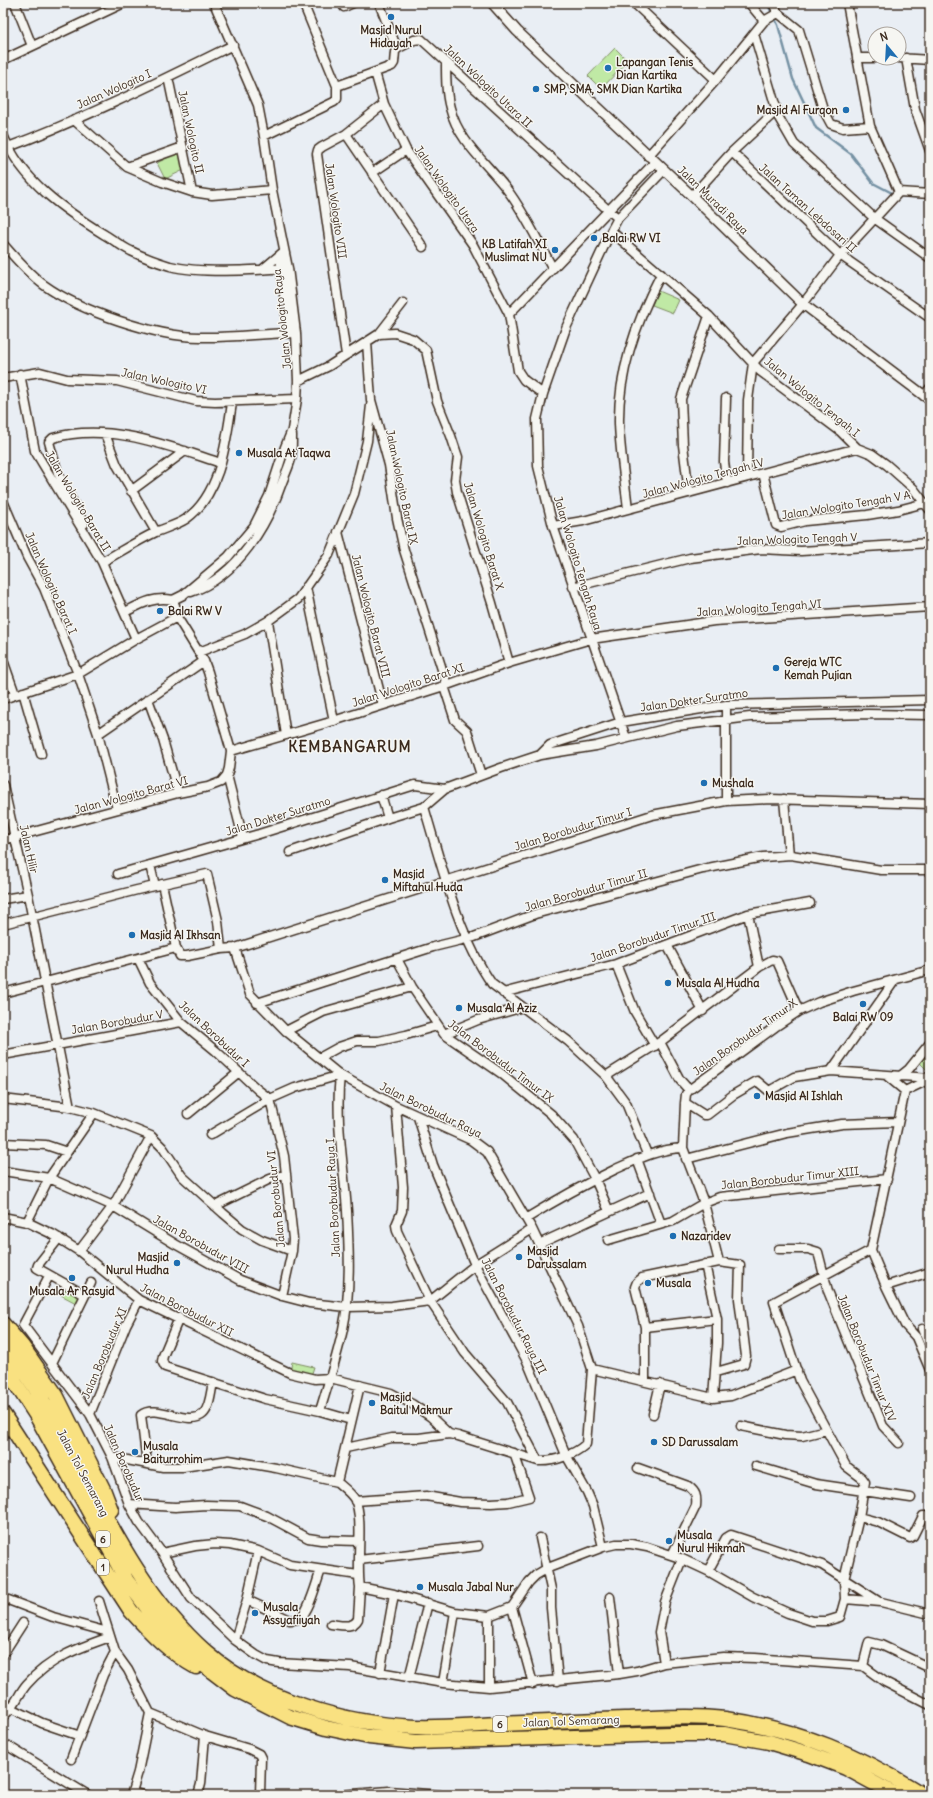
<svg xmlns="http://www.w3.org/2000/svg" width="933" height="1798" font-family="Delius,sans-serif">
  <rect width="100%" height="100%" fill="#e9eef4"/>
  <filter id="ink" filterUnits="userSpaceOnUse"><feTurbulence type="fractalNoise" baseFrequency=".025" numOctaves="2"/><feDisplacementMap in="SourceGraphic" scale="8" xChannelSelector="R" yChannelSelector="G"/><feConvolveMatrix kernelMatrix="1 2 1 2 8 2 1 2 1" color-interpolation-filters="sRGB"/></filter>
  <g filter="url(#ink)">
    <!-- garden -->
    <path fill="#c0e9a5" stroke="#7e8a62" d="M615,48l13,13 -27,28 -13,-13z
      M180,151l8,17 -23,11 -8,-16z
      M658,291l21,9 -6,13 -21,-8z
      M930,1051v18l-2,2 -9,-9z
      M65,1288l15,8 -4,7 -15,-8z
      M292,1362l22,5 -3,9 -21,-4z"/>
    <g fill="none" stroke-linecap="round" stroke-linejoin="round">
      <!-- stream -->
      <path stroke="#7591a3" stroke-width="2.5" d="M767,3l11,22 15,54 23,49 35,26 22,29 21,11
        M125,5l6,-2
        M899,196l17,1"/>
      <defs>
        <path id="minor" d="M15,3l17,43
          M342,3l2,4 9,-4
          M379,3l15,38
          M634,3l82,77
          M749,3l15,18
          M847,3l23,123 29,66
          M778,13l21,17 24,79 8,15 12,4 27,-2
          M754,34l25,84 15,26 80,74 56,40
          M857,58h18
          M899,58l31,2
          M906,58l9,51 15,42
          M3,60l121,-57
          M446,62c0,16 0,32 4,46 9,36 41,58 61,87 16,23 28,48 41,72
          M375,72l9,32 22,46 67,95 36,69 9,57 6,9 19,14
          M168,77l24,115
          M337,86l55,-20 2,-3 1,-11 2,-3 17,-9 7,-1 187,171 10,8
          M74,120l53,47 35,15 30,10 20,3 60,-5
          M346,134l77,113
          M3,135c19,46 61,75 102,100 9,5 17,12 26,16 12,6 26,11 39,15 32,8 85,4 118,2
          M264,136l70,-34 3,-3v-13l-34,-83
          M3,149c79,-29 155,-67 230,-104
          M732,152l108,103 90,63
          M648,156l68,-76 48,-59 14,-8 -5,-10
          M127,167l56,-20
          M372,173l34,-23
          M899,192l31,2
          M692,196l40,-44 45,-42
          M611,231l98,85 51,55 80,60 17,17 15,6 15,11 26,23 17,22
          M3,244c12,14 26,30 41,41 36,26 112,52 157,52 32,1 63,-4 95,-4
          M280,255l8,78
          M263,269l19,-16
          M509,314l146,-152
          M379,334l16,-1 18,6 13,11 11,51 14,35 7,21 -3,23 2,12 35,111 17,60
          M367,342l4,58 18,65 8,53 7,32 43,135
          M346,355l-29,-201 1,-4 4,-3 24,-13 38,-30
          M20,374l15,77 67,111 34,77 41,-22
          M3,378l37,-6 27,7 50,2 79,20 19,1 82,-3
          M298,381l31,-15 50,-32 24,-31
          M924,396l6,-8
          M726,398l-2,64 3,21
          M105,434l12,31 39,67
          M763,473l13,52 5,2 24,-6 62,-6 31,-5 27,-7
          M747,477l1,-77 5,-37 50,-59 35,-46 61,-66
          M131,491l54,-40
          M689,493l-6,-48 -2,-46 28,-83
          M3,501l24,56 17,31 34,86 20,60 19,75
          M628,509c-3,-28 -8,-57 -9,-86 -1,-52 18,-103 42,-149
          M84,524l-26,-51 -9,-31 4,-4c56,-16 115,8 168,25
          M553,526l30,-5 274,-73
          M338,532l45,173
          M102,562c18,-10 35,-21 54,-30 9,-4 21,-7 30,-13 35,-25 40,-77 46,-116
          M306,587l28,134
          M573,587l117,-29 71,-9 40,2 129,-8
          M191,592c47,-16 77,-68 92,-112 3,-7 6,-14 8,-21 1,-7 1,-16 1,-24
          M173,600l10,-5 45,-38 26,-31 15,-30 16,-49 7,-17 5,-31 1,-18 -2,-48 -8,-65 -16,-78 -8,-54 -6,-31 -44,-102
          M125,612c16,-8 29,-16 48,-12l4,11v6
          M268,621l18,114
          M199,652l46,-18 23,-13 30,-22 31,-44 25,-61 13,-53 4,-36
          M3,660l12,34
          M444,686l11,34 12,11 14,44
          M23,692l18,62
          M3,699l75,-25 58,-35
          M148,699l15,41 15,53
          M98,734l106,-73
          M626,738l-73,-212 -15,-60 -1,-47 6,-25 23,-66 45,-97 7,-13 46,-48
          M231,751l96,-28 120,-38 62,-22 82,-24 123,-18 216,-14
          M540,755l10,-10 71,-23 105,-17 204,-5
          M227,775l16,63
          M3,785l25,110 42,212
          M381,795l7,23
          M784,799l5,56
          M726,801v-96
          M424,807c17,56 34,129 68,177l76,57 38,35 20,27 21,51
          M3,840l175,-47 30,-6 13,-5 6,-7 2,-7 2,-17 -23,-79 -4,-11 -27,-44
          M290,852l98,-34 36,-11 21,-18 56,-21 39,-13 56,-9 81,-20 73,-9 118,-3 62,1
          M150,865l5,21
          M118,874l141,-40 156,-49 30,4
          M162,884l14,64 4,8h7l34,-7
          M3,899l25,-4
          M748,914l11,53
          M3,924l134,-34 70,-16 11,47 3,28 14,-1 417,-133 74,-14 45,-2 159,5
          M667,945l36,66
          M138,958l38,-10
          M397,959l15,28 32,47 58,40 49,40 23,26 21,39 14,32
          M616,964l19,48 20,34
          M3,993l135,-35 12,25 31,39 35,29 42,39 12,9
          M503,993l113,-29 132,-50 62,-11
          M257,1003l176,-56 41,-10 61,-23 168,-45 60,-12 28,-2 90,15h49
          M286,1031l37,-19 89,-25
          M444,1034l34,-14 45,-13
          M660,1042l20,38 9,10
          M3,1055l178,-33
          M319,1058l20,-11 18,-6h22l27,-6 31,-9
          M831,1071l64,-91
          M606,1076l54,-34 99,-75 13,-7 5,1 22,50
          M887,1076l18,15
          M899,1077l10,-8 21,-26
          M930,1079l-25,12 -34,159 15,36 19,39 11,12 14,33
          M3,1099l67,8 24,6 57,23 12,12 19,28 41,37 19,16 20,11 30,11
          M270,1099l14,57 9,83 -1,12 -10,45
          M685,1103l19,12h3l26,-20 24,-14 12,10 25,-14 37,-6 99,7
          M396,1106l7,81 -1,24 -6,14 1,6 33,70 35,52 42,49 31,59
          M188,1114l51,-42
          M418,1117l15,48 42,100 52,96 39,94 21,37 6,14 10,41
          M210,1135l60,-36 25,-11 45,-13
          M3,1143l43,2 21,7
          M637,1159l24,65
          M686,1159l101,-26 55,-9 56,-2
          M3,1171l46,7 64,28 62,38 65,36 42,16 27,7 38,4 45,-1 38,-5 45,-36 57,-36
          M215,1206l55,-27 16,-5
          M3,1217l24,5 25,12 27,17 60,49 151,73 25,6 15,-1 61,15 21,11 19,13 18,17 9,2 80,25c15,1 36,-6 48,-17l6,-75 -14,-43 -46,-97 -45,-77 -16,-12 -75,-34 -56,-31 -54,-44 -36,-37 -15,-46
          M527,1218c29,-18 58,-34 89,-49 22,-10 42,-20 67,-21
          M27,1222l22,-44 45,-65
          M59,1238l-21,27 -1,3 48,27
          M608,1240l65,-19 31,-18 16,-6 167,-18
          M539,1244l111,-51
          M779,1249h29l10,3 10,39 55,135 16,17
          M79,1251l34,-45 38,-70
          M719,1262l-15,-59 -21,-55 2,-45 1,-9 3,-4 86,-63 24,-16 20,-9 34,-11 77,-21
          M705,1264l12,55v24l-4,55
          M49,1276l-26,49 67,89 22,43 17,47 10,18 23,31 29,45 44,42 21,15 11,6 12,2 71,4 93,16 46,4 130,-13 18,-3 27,-8 59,-6 32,1 108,8
          M886,1286l44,-14
          M179,1318l-16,38 -1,5 3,6 100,32 55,12 31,9
          M645,1327l72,-8
          M922,1329l8,19
          M52,1363l39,-80
          M592,1369l121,29 18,-2 66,-26
          M645,1380v-53l-10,-40 2,-5 5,-4 77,-16 21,3 -1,34 7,57 -2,8 -28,8
          M360,1385l-23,97c7,6 14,11 18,18 9,18 1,64 5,87l34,7 61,18 34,4 23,-9 17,-25 7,-7 12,-7 55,-21 13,-3h15l16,3 33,11 28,13 45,26 35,16 24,8h15l13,-4 5,-18 36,3 49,12
          M320,1411c8,-27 17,-54 23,-82 8,-36 6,-81 4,-118 -3,-45 -12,-91 -7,-136
          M90,1414l36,-89 13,-25
          M653,1414l7,-30
          M741,1426l44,9 17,1 24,-6
          M346,1448l46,-10h27l30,-4
          M112,1457l51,10h20l46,-7 47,8 61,14
          M147,1464l-6,-49c15,-12 48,12 62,-1 7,-6 8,-23 10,-32
          M756,1466l60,18 95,14
          M638,1468l50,18c8,6 9,10 8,20l-24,49
          M355,1501l71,-5 34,6 31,1 17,-1 21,-5 -15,-44
          M129,1504l46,3 31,-2 34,1 27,10 41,22 13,2 38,1
          M859,1517l19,5 32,16 3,-2 10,-20h7
          M540,1538l11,51v19l7,73
          M162,1553l33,-7 20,-2 15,1 28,6 32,14 68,10
          M359,1560l119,-14
          M708,1571l18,-33 5,-3 91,30 56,36
          M610,1597l9,77
          M3,1598l50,19 55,15
          M845,1599l-1,-19 15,-63 6,-35 -3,-4 -16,-12 -38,-70 -8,-15 -26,-79 97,-52
          M247,1600l43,20c4,0 7,0 10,-2 10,-8 16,-35 21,-48
          M99,1601l16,51 13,18 22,43 55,23 44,13 10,5 2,4 -1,37
          M512,1607l21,77
          M489,1616v71
          M331,1624c9,1 22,5 27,-5l2,-32
          M235,1640l12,-40 11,-49
          M3,1654l20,-31
          M664,1663l-5,-31 6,-30 17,-43
          M863,1666l6,-24 12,3 49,23
          M863,1666l22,16 45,23
          M380,1673l14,-79
          M409,1678l19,-75
          M443,1683l12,-71
          M3,1704l39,19 38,13
          M3,1716c11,-7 15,-22 24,-32 23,-26 51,-36 83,-47
          M3,1743l85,52
          M71,1759l32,-84 12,-23
          M133,1793l10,2
          M131,1795l7,-23 12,-59
          M198,1795l3,-11 4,-48
          M341,1795l48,-4 51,4
          M546,1795h2"/>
        <path id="tertiary" d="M492,3l25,28 175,165 111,108 127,96"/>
        <path id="motorway" d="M3,1324l19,22 34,49 47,94 8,21
          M3,1344c26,29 45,65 64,100 39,73 76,153 140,209 54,47 138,71 209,74 28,1 56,-2 84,-3 41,-2 83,-3 124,-5 33,-1 68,-4 101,0 76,11 134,36 198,76
          M3,1364l33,51 91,166 31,41 43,41 34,26 55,28 36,11 43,9 47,5 254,-8h54l45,8 40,12 37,14 50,27
          M3,1414l128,197c20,22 39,42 65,56"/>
      </defs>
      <!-- minor casing -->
      <use href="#minor" stroke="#3b2a1e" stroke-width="11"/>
      <!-- tertiary casing -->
      <use href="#tertiary" stroke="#3b2a1e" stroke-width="12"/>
      <!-- motorway casing -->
      <use href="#motorway" stroke="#3b2a1e" stroke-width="17"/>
      <!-- minor -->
      <use href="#minor" stroke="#f6f6f2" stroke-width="8"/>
      <!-- tertiary -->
      <use href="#tertiary" stroke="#f6f6f2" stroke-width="9"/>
      <!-- motorway -->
      <use href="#motorway" stroke="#f9e181" stroke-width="14"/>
    </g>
  </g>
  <!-- markers -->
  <g fill="#1f6fb2" stroke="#f6f6f2" stroke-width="1.5">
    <circle cx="391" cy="17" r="4"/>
    <circle cx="608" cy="68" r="4"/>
    <circle cx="536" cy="89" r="4"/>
    <circle cx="846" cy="110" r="4"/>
    <circle cx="594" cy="238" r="4"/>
    <circle cx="555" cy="250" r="4"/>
    <circle cx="239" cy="453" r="4"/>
    <circle cx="160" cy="611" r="4"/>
    <circle cx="776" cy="668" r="4"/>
    <circle cx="704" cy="783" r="4"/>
    <circle cx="385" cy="880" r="4"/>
    <circle cx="132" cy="935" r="4"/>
    <circle cx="668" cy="983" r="4"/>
    <circle cx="863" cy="1004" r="4"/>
    <circle cx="459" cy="1008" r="4"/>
    <circle cx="757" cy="1096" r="4"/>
    <circle cx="673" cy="1236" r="4"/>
    <circle cx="519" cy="1257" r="4"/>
    <circle cx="177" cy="1263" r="4"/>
    <circle cx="72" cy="1278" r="4"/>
    <circle cx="648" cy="1283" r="4"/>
    <circle cx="372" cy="1403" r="4"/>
    <circle cx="654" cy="1442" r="4"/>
    <circle cx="135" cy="1452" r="4"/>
    <circle cx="669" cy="1541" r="4"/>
    <circle cx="420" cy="1587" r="4"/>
    <circle cx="255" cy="1613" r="4"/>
  </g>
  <g text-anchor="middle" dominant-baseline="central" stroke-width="3" stroke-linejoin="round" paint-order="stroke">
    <!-- shield labels -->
    <g fill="#f6f6f2" stroke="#73675e" stroke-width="1">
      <rect x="96" y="1531" width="14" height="16" rx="3"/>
      <rect x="97" y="1559" width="12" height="16" rx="3"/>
      <rect x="493" y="1716" width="14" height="16" rx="3"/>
    </g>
    <g font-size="10" font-weight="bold" fill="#3b2a1e">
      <text x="103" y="1539">6</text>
      <text x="103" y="1567">1</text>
      <text x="500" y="1724">6</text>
    </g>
    <!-- poi labels -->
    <g font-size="11" font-weight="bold" fill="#3b2a1e" stroke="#f6f6f2" text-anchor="start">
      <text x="391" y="30" text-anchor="middle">Masjid Nurul<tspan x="391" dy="13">Hidayah</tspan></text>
      <text x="616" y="62">Lapangan Tenis<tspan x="616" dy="13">Dian Kartika</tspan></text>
      <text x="544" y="89">SMP, SMA, SMK Dian Kartika</text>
      <text x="838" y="110" text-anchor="end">Masjid Al Furqon</text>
      <text x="602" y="238">Balai RW VI</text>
      <text x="547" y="244" text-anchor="end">KB Latifah XI<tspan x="547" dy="13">Muslimat NU</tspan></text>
      <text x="247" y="453">Musala At Taqwa</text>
      <text x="168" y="611">Balai RW V</text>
      <text x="784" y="662">Gereja WTC<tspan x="784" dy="13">Kemah Pujian</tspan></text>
      <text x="712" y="783">Mushala</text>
      <text x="393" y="874">Masjid<tspan x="393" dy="13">Miftahul Huda</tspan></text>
      <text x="140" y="935">Masjid Al Ikhsan</text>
      <text x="676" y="983">Musala Al Hudha</text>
      <text x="467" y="1008">Musala Al Aziz</text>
      <text x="863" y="1017" text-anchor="middle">Balai RW 09</text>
      <text x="765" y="1096">Masjid Al Ishlah</text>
      <text x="681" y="1236">Nazaridev</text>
      <text x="527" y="1251">Masjid<tspan x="527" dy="13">Darussalam</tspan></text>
      <text x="169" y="1257" text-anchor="end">Masjid<tspan x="169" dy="13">Nurul Hudha</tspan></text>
      <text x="656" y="1283">Musala</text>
      <text x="72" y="1291" text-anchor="middle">Musala Ar Rasyid</text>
      <text x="380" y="1397">Masjid<tspan x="380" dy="13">Baitul Makmur</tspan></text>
      <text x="662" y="1442">SD Darussalam</text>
      <text x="143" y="1446">Musala<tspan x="143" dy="13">Baiturrohim</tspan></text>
      <text x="677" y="1535">Musala<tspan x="677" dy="13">Nurul Hikmah</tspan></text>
      <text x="428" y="1587">Musala Jabal Nur</text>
      <text x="263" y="1607">Musala<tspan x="263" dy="13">Assyafiiyah</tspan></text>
    </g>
    <!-- street labels -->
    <g font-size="11" fill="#3b2a1e" stroke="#f6f6f2">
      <text transform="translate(488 86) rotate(43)">Jalan Wologito Utara II</text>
      <text transform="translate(114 89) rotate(-24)">Jalan Wologito I</text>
      <text transform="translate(191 132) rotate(78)">Jalan Wologito II</text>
      <text transform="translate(447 189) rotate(55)">Jalan Wologito Utara</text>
      <text transform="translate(713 200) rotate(44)">Jalan Muradi Raya</text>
      <text transform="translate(808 208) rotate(42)">Jalan Taman Lebdosari II</text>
      <text transform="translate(336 211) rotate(82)">Jalan Wologito VIII</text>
      <text transform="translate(282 319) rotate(-96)">Jalan Wologito Raya</text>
      <text transform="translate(164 381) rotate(12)">Jalan Wologito VI</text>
      <text transform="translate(812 397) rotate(39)">Jalan Wologito Tengah I</text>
      <text transform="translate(703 478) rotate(-15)">Jalan Wologito Tengah IV</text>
      <text transform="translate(402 487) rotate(78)">Jalan Wologito Barat IX</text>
      <text transform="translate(78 501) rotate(59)">Jalan Wologito Barat II</text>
      <text transform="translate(846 505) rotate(-9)">Jalan Wologito Tengah V A</text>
      <text transform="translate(484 536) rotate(73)">Jalan Wologito Barat X</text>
      <text transform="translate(797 539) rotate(-2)">Jalan Wologito Tengah V</text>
      <text transform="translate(578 563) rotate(73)">Jalan Wologito Tengah Raya</text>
      <text transform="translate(51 583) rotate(66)">Jalan Wologito Barat I</text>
      <text transform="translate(759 608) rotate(-4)">Jalan Wologito Tengah VI</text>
      <text transform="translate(371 616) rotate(76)">Jalan Wologito Barat VIII</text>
      <text transform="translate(408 685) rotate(-18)">Jalan Wologito Barat XI</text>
      <text transform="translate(694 700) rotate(-8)">Jalan Dokter Suratmo</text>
      <text transform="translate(131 795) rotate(-15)">Jalan Wologito Barat VI</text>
      <text transform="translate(278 816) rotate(-17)">Jalan Dokter Suratmo</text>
      <text transform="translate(573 829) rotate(-17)">Jalan Borobudur Timur I</text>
      <text transform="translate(29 849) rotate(77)">Jalan Hilir</text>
      <text transform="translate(586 890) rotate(-16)">Jalan Borobudur Timur II</text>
      <text transform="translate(653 937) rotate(-19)">Jalan Borobudur Timur III</text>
      <text transform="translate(117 1022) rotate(-10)">Jalan Borobudur V</text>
      <text transform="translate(214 1034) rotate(43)">Jalan Borobudur I</text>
      <text transform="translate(745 1037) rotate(-35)">Jalan Borobudur Timur X</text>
      <text transform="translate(501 1061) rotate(37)">Jalan Borobudur Timur IX</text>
      <text transform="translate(431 1110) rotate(26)">Jalan Borobudur Raya</text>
      <text transform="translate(790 1178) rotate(-6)">Jalan Borobudur Timur XIII</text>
      <text transform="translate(333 1198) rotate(-93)">Jalan Borobudur Raya I</text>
      <text transform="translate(276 1199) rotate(-96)">Jalan Borobudur VI</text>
      <text transform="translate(201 1244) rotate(29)">Jalan Borobudur VIII</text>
      <text transform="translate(187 1310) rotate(27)">Jalan Borobudur XII</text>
      <text transform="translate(514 1316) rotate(63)">Jalan Borobudur Raya III</text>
      <text transform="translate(104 1353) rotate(-67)">Jalan Borobudur XI</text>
      <text transform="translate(867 1358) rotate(68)">Jalan Borobudur Timur XIV</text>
      <text transform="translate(124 1463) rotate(66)">Jalan Borobudur</text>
      <text transform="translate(83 1473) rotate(62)">Jalan Tol Semarang</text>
      <text transform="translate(571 1721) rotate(-2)">Jalan Tol Semarang</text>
    </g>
    <!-- district labels -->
    <g font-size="15" font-weight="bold" letter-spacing="1" fill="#3b2a1e" stroke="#f6f6f2">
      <text x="350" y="746">KEMBANGARUM</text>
    </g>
  </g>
  <!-- margin -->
  <rect width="933" height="1798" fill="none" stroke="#f6f6f2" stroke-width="16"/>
  <rect x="8" y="8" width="917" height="1782" fill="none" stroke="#3b2a1e" stroke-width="1.5" filter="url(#ink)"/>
  <!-- north arrow -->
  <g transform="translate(887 46) rotate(342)"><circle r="19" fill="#f6f6f2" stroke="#aba49d"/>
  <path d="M0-3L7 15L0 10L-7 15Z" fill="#1f6fb2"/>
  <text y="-6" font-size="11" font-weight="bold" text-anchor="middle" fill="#3b2a1e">N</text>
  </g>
</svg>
